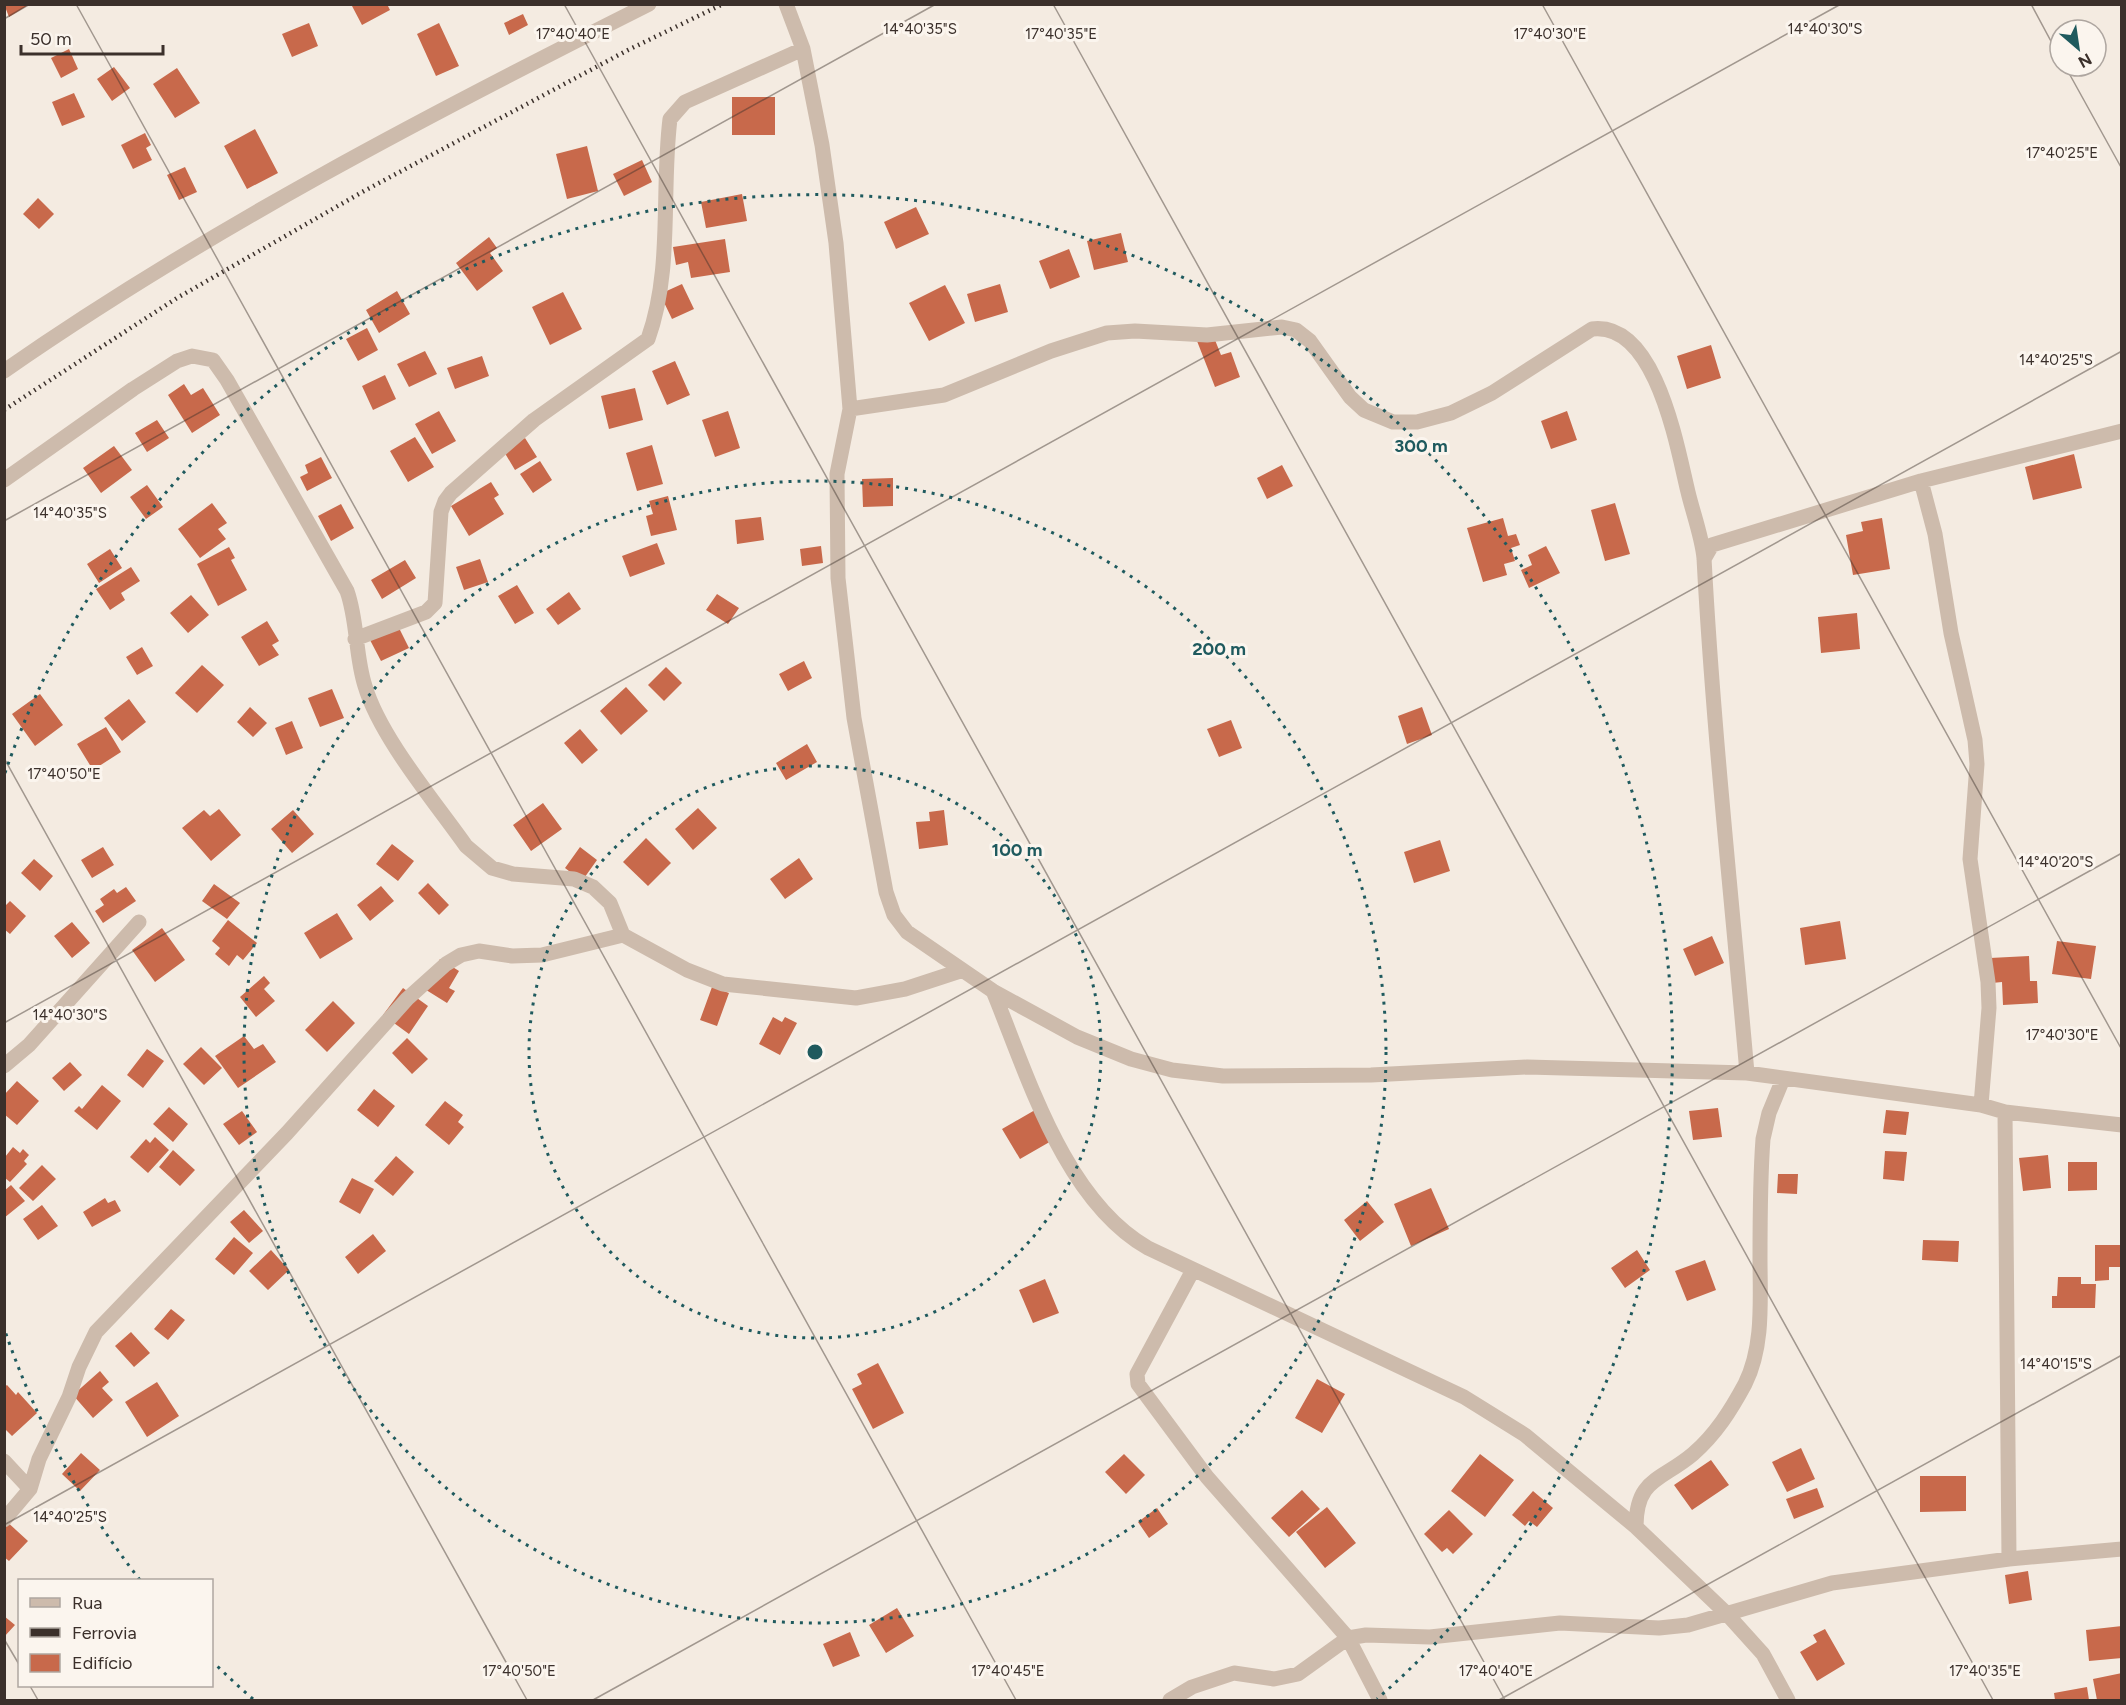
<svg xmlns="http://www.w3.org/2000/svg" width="2126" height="1705" font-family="Figtree,sans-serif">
  <rect width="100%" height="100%" fill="#f4ebe1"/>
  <!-- building -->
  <path fill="#c8694b" d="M4,4h26l-21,13z
    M354,4h33l3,6 -28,15 -10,-19z
    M523,14l5,11 -19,10 -5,-12z
    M309,23l9,23 -26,11 -10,-23z
    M439,23l20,43 -23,10 -19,-42z
    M69,49l9,20 -17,9 -10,-20z
    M114,67l16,21 -18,13 -15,-22z
    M177,68l23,35 -25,15 -22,-34z
    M74,93l11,24 -23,9 -10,-24z
    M732,97h43v38h-43z
    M255,129l23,44 -31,16 -23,-43z
    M145,133l6,12 -5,3 6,12 -19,9 -12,-24z
    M587,146l11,45 -31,8 -11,-45z
    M642,160l10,22 -28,14 -11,-22z
    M185,167l12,25 -18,8 -12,-25z
    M742,194l5,27 -41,7 -5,-26z
    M38,198l16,16 -15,15 -16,-15z
    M916,207l13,27 -33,15 -12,-27z
    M1121,233l7,29 -34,8 -7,-29z
    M489,237l8,11 -7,5 13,18 -26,20 -21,-28z
    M725,239l5,33 -39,6 -3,-16 -12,3 -3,-18z
    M1069,249l11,28 -30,12 -11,-28z
    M682,284l12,25 -22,10 -12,-25z
    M1000,284l8,28 -33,10 -8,-28z
    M945,285l20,38 -36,18 -20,-38z
    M397,291l13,23 -31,19 -13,-23z
    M563,292l19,37 -32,16 -18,-38z
    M367,328l11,22 -20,11 -12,-22z
    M1213,335l8,20 10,-3 9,25 -25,10 -18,-46z
    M1711,345l10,33 -34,11 -10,-33z
    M425,351l12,23 -28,13 -12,-23z
    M482,356l7,20 -34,13 -8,-21z
    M675,361l15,34 -23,10 -15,-34z
    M385,375l11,24 -23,11 -11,-24z
    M184,384l7,11 12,-7 17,27 -28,18 -24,-38z
    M635,388l8,32 -34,9 -8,-33z
    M439,411l17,30 -24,13 -17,-30z
    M728,411l12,37 -25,9 -13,-37z
    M1567,411l10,29 -26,9 -10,-28z
    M157,420l12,18 -22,14 -12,-19z
    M415,437l19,30 -26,15 -18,-31z
    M525,438l12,19 -22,13 -12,-20z
    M652,445l11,39 -26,7 -11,-38z
    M114,446l18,24 -31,23 -18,-25z
    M2074,454l8,34 -49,12 -8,-33z
    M321,457l11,21 -25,13 -7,-14 8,-4 -3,-8z
    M540,461l12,19 -19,13 -13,-19z
    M1282,465l11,21 -26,13 -10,-21z
    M893,478v28l-30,1 -1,-28z
    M491,482l8,13 -5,3 10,16 -35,22 -18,-30z
    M147,485l16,22 -17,12 -16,-22z
    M668,496l9,34 -26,6 -5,-20 7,-2 -4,-13z
    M212,503l15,20 -9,6 8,10 -26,19 -22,-29z
    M1615,503l15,51 -25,7 -14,-51z
    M341,504l13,24 -23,13 -13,-25z
    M761,517l3,23 -27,4 -2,-24z
    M1503,518l5,18 8,-2 4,11 -9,3 4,13 -11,3 3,11 -24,7 -16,-54z
    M1882,518l8,51 -37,6 -7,-40 17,-4 -2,-9z
    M657,543l8,21 -35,13 -8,-21z
    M821,546l2,17 -21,3 -2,-17z
    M1546,546l14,27 -31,15 -8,-18 11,-5 -4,-10z
    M229,547l6,11 -4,2 16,30 -29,16 -21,-42z
    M110,549l12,19 -23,15 -12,-19z
    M480,559l8,23 -24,8 -8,-23z
    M405,560l11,18 -34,21 -11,-19z
    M131,567l9,14 -19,12 4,7 -15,10 -14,-21z
    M517,585l17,28 -19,11 -17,-28z
    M569,592l12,17 -23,16 -12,-16z
    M717,594l22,14 -11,16 -22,-14z
    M191,595l18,20 -21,18 -18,-20z
    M1857,613l3,36 -39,4 -3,-36z
    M267,621l12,20 -7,4 7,10 -20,11 -18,-29z
    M398,626l11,22 -28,13 -11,-21z
    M142,647l11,19 -16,9 -11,-18z
    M804,661l8,17 -24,13 -9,-17z
    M202,665l22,20 -27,28 -22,-20z
    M666,667l16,16 -18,18 -16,-16z
    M626,687l22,24 -27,24 -21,-24z
    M332,689l12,29 -24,9 -12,-29z
    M40,694l23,31 -28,21 -23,-32z
    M129,699l17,23 -24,19 -18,-23z
    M250,707l17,16 -14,14 -16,-15z
    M1422,707l10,28 -25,9 -9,-28z
    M1231,720l11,28 -23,9 -12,-28z
    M292,721l11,27 -17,7 -11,-27z
    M106,727l15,25 -28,18 -16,-26z
    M580,729l18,21 -16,14 -18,-21z
    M807,744l10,18 -31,18 -10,-17z
    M543,803l19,26 -31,22 -18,-26z
    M698,808l19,20 -24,22 -18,-21z
    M219,809l22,26 -30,26 -29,-33 22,-18 6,6z
    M293,810l21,24 -22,19 -21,-24z
    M944,810l4,35 -29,4 -3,-27 14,-1 -1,-9z
    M646,838l25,25 -23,23 -25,-24z
    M1440,840l10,31 -36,12 -10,-31z
    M392,844l22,17 -16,20 -22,-17z
    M103,847l11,18 -22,13 -11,-18z
    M580,847l17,13 -15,21 -17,-13z
    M799,858l14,21 -28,20 -15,-20z
    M34,859l19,17 -13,15 -19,-18z
    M428,883l21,22 -10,10 -21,-22z
    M214,884l26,19 -13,16 -25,-18z
    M381,886l13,15 -24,20 -13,-16z
    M126,887l10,14 -33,22 -8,-12 9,-6 -4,-6 14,-10 3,4z
    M10,901l16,15 -16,18 -6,-5v-22z
    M337,913l16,26 -33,20 -16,-26z
    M228,920l29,23 -14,17 -6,-5 -8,11 -14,-12 5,-6 -8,-7z
    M1840,921l6,38 -41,6 -5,-37z
    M72,922l18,21 -18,15 -18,-22z
    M162,928l23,32 -30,22 -23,-32z
    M1712,936l12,27 -29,13 -12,-27z
    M2057,941l39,5 -5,33 -39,-5z
    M2029,956l1,25h7l1,22 -35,2 -1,-23 -10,1 -2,-25z
    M440,959l19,12 -10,17 6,3 -8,12 -24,-15z
    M264,976l6,7 -6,6 11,12 -19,16 -16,-20z
    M712,987l17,6 -12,33 -17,-6z
    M403,988l25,18 -19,28 -26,-19z
    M333,1001l22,22 -28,29 -22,-22z
    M773,1017l9,5 3,-5 12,6 -17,32 -21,-11z
    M244,1036l10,13 9,-5 13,18 -38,26 -23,-32z
    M407,1038l21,21 -16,15 -20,-21z
    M201,1047l21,21 -18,17 -21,-21z
    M147,1049l17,12 -21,27 -16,-13z
    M70,1062l12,13 -18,16 -12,-13z
    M17,1081l22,20 -22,24 -13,-11v-19z
    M102,1085l19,16 -24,29 -23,-19 5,-5 3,3z
    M374,1089l21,17 -17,21 -21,-17z
    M445,1101l18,14 -5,7 6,5 -15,18 -24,-20z
    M169,1107l19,17 -15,18 -20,-18z
    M1718,1108l4,29 -29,3 -4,-29z
    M1035,1110l18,30 -33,19 -18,-30z
    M1886,1110l23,2 -3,23 -23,-2z
    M242,1111l15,21 -18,13 -16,-21z
    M155,1137l14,13 -21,23 -18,-16 16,-18 4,4z
    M13,1147l7,6 3,-4 6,6 -5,6 3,3 -17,18 -5,-4v-21z
    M173,1150l22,20 -15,16 -21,-19z
    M1885,1151l22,1 -3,29 -21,-2z
    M2048,1155l3,33 -28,3 -4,-33z
    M396,1156l18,16 -21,24 -19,-15z
    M2068,1162h29v28l-29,1z
    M42,1165l14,14 -23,22 -14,-13z
    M1778,1174h20l-1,20 -20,-1z
    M352,1178l22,11 -14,25 -21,-12z
    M11,1185l14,16 -21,17v-27z
    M1431,1188l18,41 -38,17 -17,-42z
    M105,1198l3,5 7,-3 6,11 -29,16 -9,-15z
    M1367,1201l17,21 -24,19 -16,-21z
    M42,1205l16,21 -20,14 -15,-21z
    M244,1210l19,21 -14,12 -19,-21z
    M373,1234l13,17 -28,23 -13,-17z
    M234,1237l19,16 -19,22 -19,-16z
    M1923,1240l36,1 -1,21 -36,-2z
    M2095,1245h27v22h-13v13l-14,1z
    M271,1250l18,20 -21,20 -19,-19z
    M1637,1250l13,20 -25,18 -14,-20z
    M1705,1260l11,30 -29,11 -12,-30z
    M2058,1277h23v7h15l-1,24h-43v-12h5z
    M1045,1279l14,34 -26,10 -14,-33z
    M171,1309l14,11 -17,20 -14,-11z
    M131,1332l19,21 -16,14 -19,-21z
    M878,1363l26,50 -31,16 -21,-40 10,-5 -5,-10z
    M100,1371l9,11 -7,6 11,12 -20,18 -20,-23z
    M1317,1379l28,15 -23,39 -27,-15z
    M157,1382l22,34 -32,21 -22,-35z
    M7,1385l9,10 2,-3 19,21 -25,23 -8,-8v-41z
    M1801,1448l14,31 -28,13 -15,-30z
    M81,1453l19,17 -20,21 -18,-17z
    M1124,1454l21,21 -19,19 -21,-22z
    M1480,1454l34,26 -29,37 -34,-26z
    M1711,1460l18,25 -37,25 -18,-25z
    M1920,1476h46v35l-46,1z
    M1817,1488l7,19 -30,12 -8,-20z
    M1302,1490l18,19 -31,28 -18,-19z
    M1533,1491l20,17 -16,19 -8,-6 -4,5 -13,-11z
    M1327,1507l29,36 -31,25 -29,-36z
    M1157,1508l11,16 -19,14 -11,-16z
    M1449,1510l24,24 -20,20 -6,-6 -5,4 -18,-18z
    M4,1519l24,22 -19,20 -5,-4z
    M2028,1571l4,29 -23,4 -4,-29z
    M897,1608l17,28 -28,17 -17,-28z
    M4,1616l11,9 -11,12z
    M2122,1626v32l-33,3 -3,-31z
    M1825,1629l20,35 -28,17 -17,-29 17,-10 -4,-7z
    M850,1632l10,24 -27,11 -10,-23z
    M2122,1673v27h-25l-4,-21z
    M2087,1687l2,13h-34l-1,-7z"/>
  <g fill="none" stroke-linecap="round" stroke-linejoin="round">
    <!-- street -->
    <path stroke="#cdbbac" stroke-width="15" d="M786,4l17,45 19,96 14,98 14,166 -13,65 1,104 16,140 32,174 8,23 13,17 86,59 84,46 54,22 41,11 51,6 148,-1 156,-8 220,6 234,32 24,7 117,13
      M4,371c203,-141 424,-256 645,-367
      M850,409l94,-14 107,-44 56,-18 28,-2 72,4 75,-8 14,3 14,11 40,56 14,13 29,12h24l34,-9 41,-20 100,-64c64,-8 85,118 96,163 5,21 14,45 16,66 9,171 28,343 43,515
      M4,480l129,-91 44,-28 15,-5 21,4 14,20 120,211c11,31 8,64 18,95 15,51 70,116 101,160l26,22 21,6 61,5 19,8 17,16 13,32 64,35 36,14 133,14 49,-9 55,-18
      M1921,481l14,53 16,99 24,107 2,24 -7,95 18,123 1,26 -8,97
      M1704,559l8,-14 209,-64 201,-50
      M355,639l71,-27 9,-9 6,-91 4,-11 6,-8 83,-73 114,-81c25,-70 13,-147 22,-220l15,-17 118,-53
      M993,991c35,85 71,209 155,257l316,149 61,38 111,92 90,86 37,41 25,46
      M4,1066l25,-21 110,-123
      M2005,1112l4,447
      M1193,1270l-56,104 1,10 69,93 141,161 32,62
      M4,1461l26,28
      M4,1520l26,-31 9,-30 30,-62 10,-30 17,-35 191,-199 120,-134 39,-35 15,-9 18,-4 33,5 30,-1 81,-20
      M1636,1527c0,-49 25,-46 57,-73 23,-20 38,-44 52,-70 19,-38 15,-84 15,-126 0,-40 0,-79 3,-119l6,-26 14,-34
      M1170,1700l22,-13 42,-14 40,6 24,-5 50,-36 18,-3 64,2 130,-14 99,5 29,-3 144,-42 177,-24 113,-10"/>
    <!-- rail -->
    <path stroke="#3b302b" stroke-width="4.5" stroke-dasharray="1.5 4.5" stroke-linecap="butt" d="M4,410l173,-112 187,-107 264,-141 95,-46"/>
  </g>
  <!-- ticks -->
  <path fill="none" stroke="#3b302b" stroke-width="1.5" stroke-opacity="0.45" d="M76,4l940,1696M564,4l941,1696M1053,4l940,1696M1542,4l580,1046M2031,4l29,54M4,19l26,-15M2065,66l57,103M4,521l932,-517M4,758l523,942M4,1023l1837,-1019M4,1525l2118,-1174M4,1639l16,27M30,1686l8,14M593,1700l1529,-847M1499,1700l623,-345"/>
  <!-- distance rings -->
  <g fill="none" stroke="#1f5a5e" stroke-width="3" stroke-dasharray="3 6">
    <circle cx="815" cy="1052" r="286"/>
    <circle cx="815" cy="1052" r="571"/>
    <path d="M253 1699A857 857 0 0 1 214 1663M140 1580A857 857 0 0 1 5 1331M5 773A857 857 0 1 1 1377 1699"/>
  </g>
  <g font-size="15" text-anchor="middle" fill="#3b302b" stroke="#fbf5ee" stroke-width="6" stroke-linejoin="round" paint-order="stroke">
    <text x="920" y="34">14°40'35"S</text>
    <text x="1825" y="34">14°40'30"S</text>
    <text x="573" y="39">17°40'40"E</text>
    <text x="1061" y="39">17°40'35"E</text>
    <text x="1550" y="39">17°40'30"E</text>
    <text x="2062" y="158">17°40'25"E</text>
    <text x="2056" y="365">14°40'25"S</text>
    <text x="70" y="518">14°40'35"S</text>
    <text x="64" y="779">17°40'50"E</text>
    <text x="2056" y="867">14°40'20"S</text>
    <text x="70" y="1020">14°40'30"S</text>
    <text x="2062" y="1040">17°40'30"E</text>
    <text x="2056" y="1369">14°40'15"S</text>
    <text x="70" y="1522">14°40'25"S</text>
    <text x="519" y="1676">17°40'50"E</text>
    <text x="1008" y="1676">17°40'45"E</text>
    <text x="1496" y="1676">17°40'40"E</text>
    <text x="1985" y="1676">17°40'35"E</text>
  </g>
  <circle cx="815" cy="1052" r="9" fill="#1f5a5e" stroke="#fbf5ee" stroke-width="3"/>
  <g font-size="18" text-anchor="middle" font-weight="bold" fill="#1f5a5e" stroke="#fbf5ee" stroke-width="6" stroke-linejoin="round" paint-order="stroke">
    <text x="1421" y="452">300 m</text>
    <text x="1219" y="655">200 m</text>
    <text x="1017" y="856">100 m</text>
  </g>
  <!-- border -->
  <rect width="2126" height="1705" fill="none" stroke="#3b302b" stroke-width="12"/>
  <!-- legend -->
  <rect x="18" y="1579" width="195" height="108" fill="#fbf5ee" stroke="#aea6a0" stroke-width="1.5"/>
  <rect x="30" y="1598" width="30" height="9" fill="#cdbbac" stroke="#aea6a0" stroke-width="1.5"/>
  <text x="72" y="1609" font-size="18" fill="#3b302b">Rua</text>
  <rect x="30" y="1628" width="30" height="9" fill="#3b302b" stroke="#aea6a0" stroke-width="1.5"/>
  <text x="72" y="1639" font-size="18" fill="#3b302b">Ferrovia</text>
  <rect x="30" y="1654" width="30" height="18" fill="#c8694b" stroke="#aea6a0" stroke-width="1.5"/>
  <text x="72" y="1669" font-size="18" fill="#3b302b">Edifício</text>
  <!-- north arrow -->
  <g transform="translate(2078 48) rotate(151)"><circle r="28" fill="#fbf5ee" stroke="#aea6a0" stroke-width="1.5"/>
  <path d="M0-4.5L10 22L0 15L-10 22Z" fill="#1f5a5e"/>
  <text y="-9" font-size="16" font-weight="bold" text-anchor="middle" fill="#3b302b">N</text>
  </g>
  <!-- scale -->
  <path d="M21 45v9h142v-9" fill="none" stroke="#3b302b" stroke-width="3"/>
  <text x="30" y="45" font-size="18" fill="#3b302b" stroke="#fbf5ee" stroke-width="4.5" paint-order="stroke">50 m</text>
</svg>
